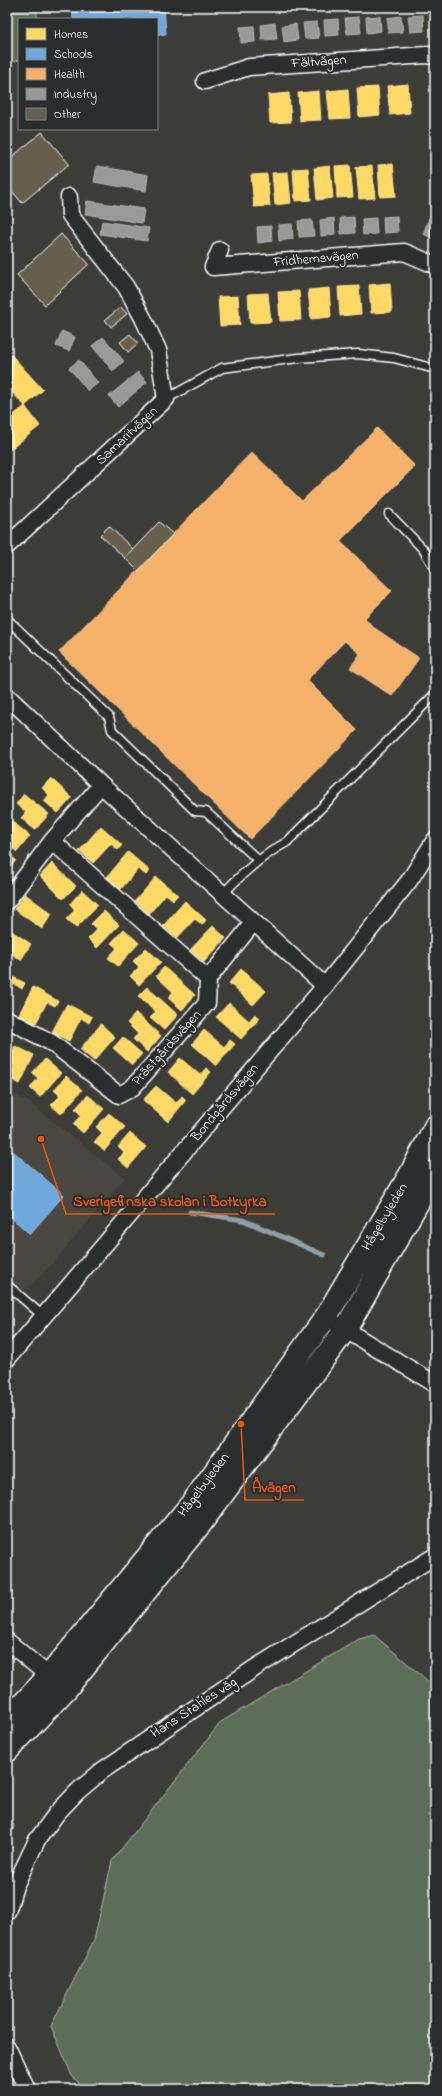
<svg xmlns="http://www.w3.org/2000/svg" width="442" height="2096" font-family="'Indie Flower',sans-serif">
  <rect width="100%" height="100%" fill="#3c3c38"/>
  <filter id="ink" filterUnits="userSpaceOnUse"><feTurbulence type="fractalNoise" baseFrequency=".025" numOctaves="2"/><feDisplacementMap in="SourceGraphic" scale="8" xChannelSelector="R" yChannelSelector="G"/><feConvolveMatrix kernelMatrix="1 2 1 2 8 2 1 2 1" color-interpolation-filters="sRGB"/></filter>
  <g filter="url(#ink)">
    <!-- built -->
    <path fill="#49463f" d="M7,1090l20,11 98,77 -72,85 -46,45z"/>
    <!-- green -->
    <path fill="#5c6e58" stroke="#aeb6ac" d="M7,7h30v12h-18v41l-12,4z
      M374,1635l61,52v402h-350l-13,-13 -21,-50 43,-86 18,-79 109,-139 138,-83z
      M7,1819l6,4 1,4 -7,17z"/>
    <!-- homes -->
    <path fill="#ffd966" stroke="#ffe494" d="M408,84l2,29 -20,2 -3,-29z
      M378,87l2,28 -21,2 -2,-29z
      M348,89l2,29 -20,1 -3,-28z
      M319,91l2,29 -21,1 -2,-28z
      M289,93l2,29 -21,1 -2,-28z
      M393,164l3,32 -16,1 -2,-32z
      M350,165l3,32 -16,1 -2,-32z
      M330,166l3,32 -16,2 -3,-32z
      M372,166l3,32 -16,1 -3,-32z
      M308,168l3,32 -16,1 -2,-32z
      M288,172l3,31 -16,2 -3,-32z
      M267,174l3,32 -16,1 -3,-32z
      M390,283l2,29 -21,1 -2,-28z
      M359,286l2,28 -21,2 -2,-29z
      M329,288l2,29 -20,2 -3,-29z
      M299,291l2,29 -21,1 -2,-29z
      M268,293l3,29 -21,1 -2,-29z
      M238,296l2,29 -20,1 -2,-29z
      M7,350l36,40 -18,16 -18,-19z
      M25,406l15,20 -33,26v-32z
      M51,778l21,20 -14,15 -14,-12 5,-6 -7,-7z
      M24,794l25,20 -14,16 -14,-12 5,-6 -10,-8z
      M7,817l23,19 -13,16 -10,-8z
      M101,826l21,19 -4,5 -7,-6 -18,19 -14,-12z
      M128,852l22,19 -4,4 -8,-6 -17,20 -14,-12z
      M7,854l9,6 -9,12z
      M52,863l24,23 -13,13 -23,-23z
      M156,877l22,18 -5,5 -7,-6 -17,20 -14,-13z
      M82,890l16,15 -22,23 -10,-9 9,-9 -5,-6z
      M25,894l27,20 -10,15 -28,-20z
      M185,901l21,19 -4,5 -7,-6 -18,19 -14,-12z
      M104,911l15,14 -22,23 -9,-9 9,-9 -6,-6z
      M213,926l13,12 -22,24 -14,-12z
      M7,928l24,16 -10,16 -14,-9z
      M124,929l15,14 -21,23 -10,-8 9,-10 -6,-5z
      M146,948l15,14 -22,23 -9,-9 9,-9 -6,-6z
      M164,967l31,28 -13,15 -14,-12 5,-6 -17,-16z
      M241,969l25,22 -13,14 -24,-22z
      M7,974l18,9 -3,6 -8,-5 -7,13z
      M33,987l25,14 -3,5 -8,-4 -12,23 -17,-9z
      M147,987l31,28 -14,15 -14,-12 6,-6 -18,-16z
      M229,1003l20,18 6,-7 5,4 -19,21 -25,-22z
      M67,1004l25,13 -3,6 -8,-5 -12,23 -17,-9z
      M136,1013l25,23 -14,16 -14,-13 5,-5 -11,-11z
      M101,1024l14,13 -21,24 -14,-12z
      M204,1030l20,17 6,-7 5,4 -19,22 -24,-22z
      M123,1037l19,17 -10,11 -19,-17z
      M15,1046l19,9 -14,29 -12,-6 6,-12 -7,-4z
      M180,1058l20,17 6,-7 5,4 -19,22 -24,-22z
      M45,1059l16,14 -21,24 -10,-9 8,-10 -6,-5z
      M66,1076l16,14 -21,24 -10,-9 9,-9 -6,-6z
      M156,1086l20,17 6,-7 4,4 -18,22 -25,-22z
      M88,1095l16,14 -21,24 -10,-9 8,-9 -6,-6z
      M109,1113l16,14 -21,24 -10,-9 8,-9 -6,-6z
      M130,1133l16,14 -18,21 -10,-9 6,-6 -6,-6z"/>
    <!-- schools -->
    <path fill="#6fa8dc" stroke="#9ac2e6" d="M72,7h92l2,27 -9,1v-16h-84z
      M7,1146l57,49 -34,39 -23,-20z"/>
    <!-- health -->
    <path fill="#f6b26b" stroke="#f9c997" d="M377,428l38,38 -75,75 52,50 -27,27 8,9 46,31 -27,38 -42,-28 10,-14 -15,-13 -38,39 50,50 -107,109 -191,-187 193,-200 50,49z"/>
    <!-- industry -->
    <path fill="#999" stroke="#b8b8b8" d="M423,15l1,16 -14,1 -2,-16z
      M380,16l1,15 -14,2 -1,-16z
      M401,16l2,16 -14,1 -2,-15z
      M359,17l2,16 -14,1 -2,-16z
      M338,19l1,16 -14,1 -1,-16z
      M317,22l2,16 -14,1 -2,-16z
      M275,23l2,16 -15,1 -1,-15z
      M296,24l2,16 -14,2 -2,-16z
      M254,26l1,16 -14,1 -1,-16z
      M97,166l51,9 -2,16 -52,-9z
      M87,201l57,8 -2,14 -57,-9z
      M397,216l1,16 -14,1 -1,-16z
      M354,217l1,16 -14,1 -1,-16z
      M334,218l1,16 -14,2 -1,-16z
      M376,218l1,16 -14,1 -1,-16z
      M429,218l6,3v18l-12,-5z
      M312,220l2,16 -15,1 -1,-16z
      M102,221l47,7 -2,13 -47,-7z
      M292,224l1,15 -14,2 -1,-16z
      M271,226l1,15 -14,2 -1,-16z
      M62,331l13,6 -6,14 -13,-5z
      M103,337l21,24 -11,10 -21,-25z
      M79,360l19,23 -10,8 -19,-23z
      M138,372l9,10 -29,25 -9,-11z"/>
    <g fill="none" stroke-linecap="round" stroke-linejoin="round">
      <!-- stream -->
      <path stroke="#90a1a5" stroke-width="5" d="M190,1212l53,8 81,35"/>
    </g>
    <!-- building -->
    <path fill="#665e4e" stroke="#fff" d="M42,132l27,32 -47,39 -15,-18v-24z
      M61,234l28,30 -44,41 -28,-30z
      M121,307l6,7 -16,13 -6,-7z
      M130,334l8,9 -10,9 -8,-10z
      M159,522l14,12 -35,37 -13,-13z
      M109,526l24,23 -8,9 -25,-23z"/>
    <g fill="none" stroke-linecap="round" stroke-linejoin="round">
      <defs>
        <path id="service" d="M166,399l56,-31 76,-10 60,-4 36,4 41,11
          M389,514l34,35 12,20
          M7,619l102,98 3,13 83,81 11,1 52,48
          M222,895c20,-22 39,-39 65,-53l148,-148
          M7,1285l36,31"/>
        <path id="minor" d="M205,81l44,-14 178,-12 8,1
          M220,250l-7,17 191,-15 31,13
          M7,546l159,-147 -8,-49 -15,-32 -17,-31 -56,-72 -1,-18
          M7,696l94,89 224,201
          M52,841l156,138
          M7,901l45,-60 49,-56
          M7,1019l45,24 67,52 13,-7 75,-85 1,-24 45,-56
          M336,1324l99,60
          M7,1359l318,-373 84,-105 26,-41
          M7,1641l49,41
          M7,1912l8,-26 22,-46 20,-27 21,-22 25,-21 152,-102 180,-112
          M7,2047l20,42"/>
        <path id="secondary" d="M7,1721l42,-45 145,-175 132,-184 85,-144 24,-46
          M7,1751l58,-61 136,-167 144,-193 90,-158"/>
      </defs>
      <!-- service casing -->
      <use href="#service" stroke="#fff" stroke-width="11"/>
      <!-- minor casing -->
      <use href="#minor" stroke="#fff" stroke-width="19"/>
      <!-- secondary casing -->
      <use href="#secondary" stroke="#fff" stroke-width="25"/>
      <!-- service -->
      <use href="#service" stroke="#2a2d2e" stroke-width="8"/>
      <!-- minor -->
      <use href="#minor" stroke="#2a2d2e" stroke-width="16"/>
      <!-- secondary -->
      <use href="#secondary" stroke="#2a2d2e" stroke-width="22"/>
    </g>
  </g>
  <g text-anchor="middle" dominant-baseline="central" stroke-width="4" stroke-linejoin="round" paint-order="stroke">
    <!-- street labels -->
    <g font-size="14" fill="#fff" stroke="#2a2d2e">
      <text transform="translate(319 62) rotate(-4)">Fältvägen</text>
      <text transform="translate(316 259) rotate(-5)">Fridhemsvägen</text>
      <text transform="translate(127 436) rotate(-43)">Samaritvägen</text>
      <text transform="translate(167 1048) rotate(-48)">Prästgårdsvägen</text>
      <text transform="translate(225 1103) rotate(-50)">Bondgårdsvägen</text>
      <text transform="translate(385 1217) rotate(-59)">Hågelbyleden</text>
      <text transform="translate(204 1485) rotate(-53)">Hågelbyleden</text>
      <text transform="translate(194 1708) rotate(-33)">Hans Stahles väg</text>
    </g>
  </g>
  <!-- callouts -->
  <path fill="none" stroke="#e8590c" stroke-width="1.5" d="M41 1139L66 1214H275M241 1424L245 1500H304"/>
  <g fill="#e8590c" stroke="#2a2d2e" stroke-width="1.5">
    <circle cx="41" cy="1139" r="4"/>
    <circle cx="241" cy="1424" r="4"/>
  </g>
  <g font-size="15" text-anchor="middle" font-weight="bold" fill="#e8590c" stroke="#2a2d2e" stroke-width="4" stroke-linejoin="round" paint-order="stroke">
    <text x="170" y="1206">Sverigefinska skolan i Botkyrka</text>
    <text x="274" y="1492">Åvägen</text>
  </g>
  <!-- margin -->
  <rect width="442" height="2096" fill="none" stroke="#2a2d2e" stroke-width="24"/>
  <rect x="12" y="12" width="418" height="2072" fill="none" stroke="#fff" stroke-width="1.5" filter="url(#ink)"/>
  <!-- legend -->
  <rect x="18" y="18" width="140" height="112" fill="#2a2d2e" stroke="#7f8182"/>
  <rect x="26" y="28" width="20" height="12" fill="#ffd966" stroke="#7f8182"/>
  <text x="54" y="38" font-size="12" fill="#ffffff">Homes</text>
  <rect x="26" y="48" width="20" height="12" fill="#6fa8dc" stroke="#7f8182"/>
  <text x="54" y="58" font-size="12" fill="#ffffff">Schools</text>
  <rect x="26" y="68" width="20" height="12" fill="#f6b26b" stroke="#7f8182"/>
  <text x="54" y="78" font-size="12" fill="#ffffff">Health</text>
  <rect x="26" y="88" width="20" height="12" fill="#999999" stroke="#7f8182"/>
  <text x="54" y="98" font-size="12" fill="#ffffff">Industry</text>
  <rect x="26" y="108" width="20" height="12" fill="#665e4e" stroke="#7f8182"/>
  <text x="54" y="118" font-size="12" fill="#ffffff">Other</text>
</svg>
